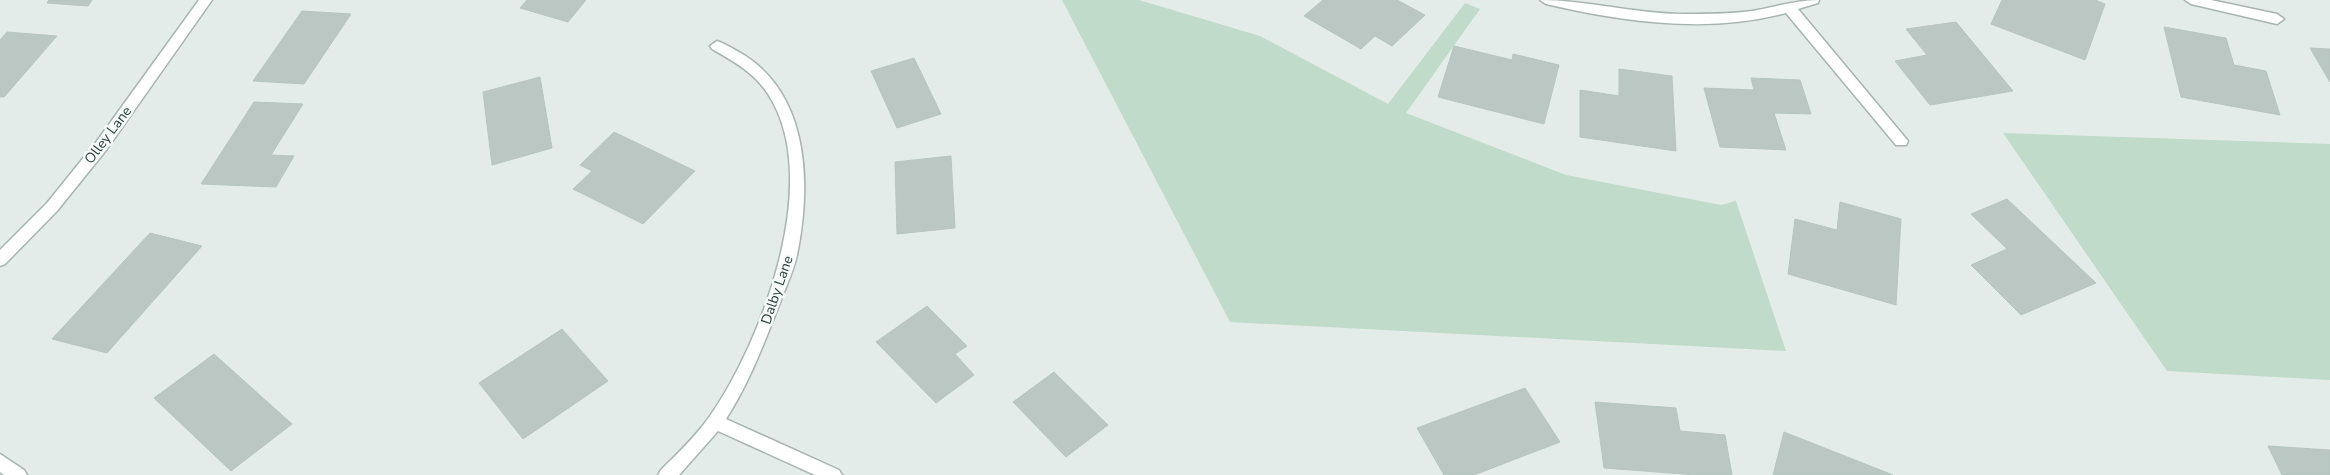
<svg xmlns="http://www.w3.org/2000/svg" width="2330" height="475" font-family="'Nunito Sans',sans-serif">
  <rect width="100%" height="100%" fill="#e4ecea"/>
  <!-- green -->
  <path fill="#c0dbca" d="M1062,0h77l121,36 128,68 77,-101 15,6 -74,104 160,62 155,30 15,-4 50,150 -556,-29z
    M2003,133l327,11v236l-163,-9z"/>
  <!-- building -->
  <path fill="#bac7c3" stroke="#b7c5c1" d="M49,0h43l-4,6 -41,-3z
    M527,0h59l-18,22 -48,-14z
    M1323,0h74l28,15 -33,31 -17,-10 -14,13 -57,-33z
    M2002,0h93l10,4 -20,56 -94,-36z
    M302,11l49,3 -47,70 -51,-3z
    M1956,22l57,69 -83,14 -35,-44 32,-6 -21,-26z
    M2164,27l62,11 8,27 32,6 14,44 -99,-18z
    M7,32l50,4 -53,61h-4v-57z
    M1454,46l58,14 1,-6 46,11 -15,59 -106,-27z
    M2310,48l20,1v33z
    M914,58l27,56 -44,14 -26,-57z
    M1619,69l53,7 4,75 -96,-14v-47l39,6z
    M540,77l12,71 -60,17 -9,-73z
    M1751,78l49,2 11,34 -37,-1 12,37 -66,-3 -16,-59 50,2z
    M254,102l49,2 -32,51 23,1 -18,31 -75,-3z
    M614,132l81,39 -52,53 -70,-35 19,-18 -12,-6z
    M951,156l4,72 -58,6 -2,-72z
    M2007,199l89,84 -75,32 -50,-50 36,-16 -36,-35z
    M1840,202l61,17 -5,86 -108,-31 7,-55 42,11z
    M150,233l52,13 -95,107 -55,-14z
    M927,306l40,40 -12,8 19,21 -38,28 -60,-61z
    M562,329l46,52 -85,58 -44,-56z
    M214,354l78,70 -61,47 -77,-73z
    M1054,372l54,53 -42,32 -53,-55z
    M1525,388l35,54 -86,33h-30l-27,-47z
    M1595,402l81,6 4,23 45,4 7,40h-36l-92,-7z
    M1784,432l109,43h-120z
    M2268,446l62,4v25h-48z"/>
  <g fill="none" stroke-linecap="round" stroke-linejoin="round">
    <defs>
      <path id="minor" d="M1540,0c48,0 95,14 144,14 22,0 46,0 68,-3 23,-4 44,-11 67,-11l-1,3 -20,6 110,132 -2,4h-10l-110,-132c-77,21 -163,9 -240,-9z
        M2185,0h26l66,14 7,5 -7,5 -86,-20z
        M717,41c9,3 18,9 27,14 66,42 67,131 53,200 -3,14 -9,27 -14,40 -17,43 -32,85 -57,124l113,51 3,5h-27l-97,-44 -39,44h-21l3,-5c17,-17 35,-34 49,-54 52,-75 114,-237 58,-322 -13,-21 -35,-33 -56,-45l-2,-3z
        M0,454l24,16 3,5h-23l-4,-3z"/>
      <path id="tertiary" d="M199,0h13l-105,149 -50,62 -52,53 -5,2v-16l47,-47 50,-62z"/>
    </defs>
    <!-- minor casing -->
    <use href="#minor" stroke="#a7b4b1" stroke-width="3"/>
    <!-- tertiary casing -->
    <use href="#tertiary" stroke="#a7b4b1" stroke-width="3"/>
    <!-- minor -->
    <use href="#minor" fill="#fff" fill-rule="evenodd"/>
    <!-- tertiary -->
    <use href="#tertiary" fill="#fff" fill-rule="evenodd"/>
  </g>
  <g text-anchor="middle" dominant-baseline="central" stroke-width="5" stroke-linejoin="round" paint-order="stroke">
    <!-- street labels -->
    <g font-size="14" fill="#253c39" stroke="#f5f9f7">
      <text transform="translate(108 135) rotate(-53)">Olley Lane</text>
      <text transform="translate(777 290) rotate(-71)">Dalby Lane</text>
    </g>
  </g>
</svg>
